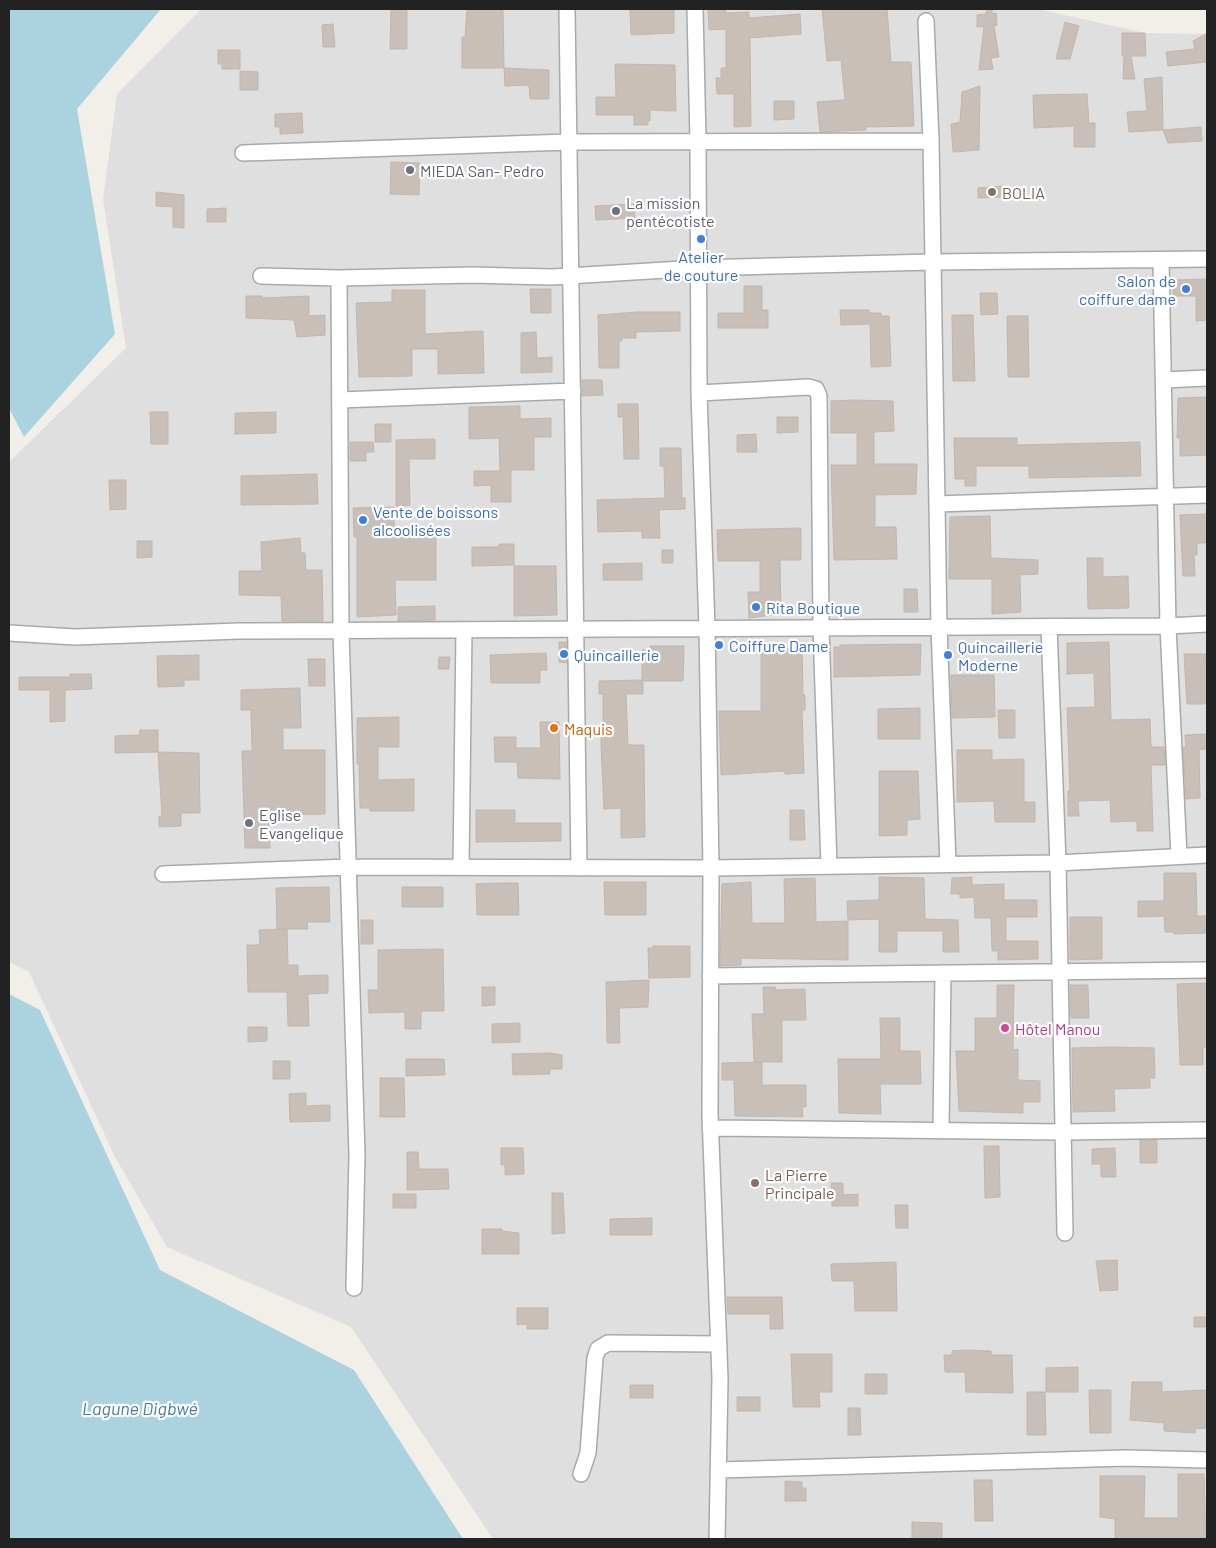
<svg xmlns="http://www.w3.org/2000/svg" width="1216" height="1548" font-family="Barlow,sans-serif">
  <rect width="100%" height="100%" fill="#f2efe9"/>
  <!-- residential -->
  <path fill="#e0dfdf" d="M201,9h837l107,24 62,1v1505h-714l-142,-212 -184,-80 -52,-90 -86,-185 -20,-10v-500l117,-114 -23,-149 14,-105z"/>
  <!-- water -->
  <path fill="#aad3df" d="M9,9h152l-84,100 38,225 -91,103 -15,-29z
    M9,994l31,16 120,260 194,100 109,169h-454z"/>
  <!-- building -->
  <path fill="#c7bfb8" stroke="#c4b6ab" d="M391,9h16v40h-17z
    M467,9h36l1,59h-42v-31h3z
    M630,9h44v24l-43,2z
    M708,9h17l1,4 23,-1v6l51,-4 1,20 -51,4 1,88 -17,1v-33h-17l-1,-16h5v-10h5v-39l-17,1z
    M822,9h65l4,53h20l3,64 -48,1v3l-46,2 -3,-30 28,-2 -4,-40 -14,1z
    M987,9h5v5l4,-1 1,12 -3,1 5,31 -8,1 2,11 -14,1 5,-44 -7,1v-12l9,-1z
    M1065,22l14,4 -9,33h-14z
    M333,24l2,23h-12l-1,-22z
    M1122,33h23l1,23h-15l4,23h-12l1,-23h-2z
    M1206,34l1,28 -39,4 -2,-14 29,-3 -2,-8z
    M218,50h22v19h-18v-5h-4z
    M615,64l60,1 1,46 -26,-1v11h-2v4h-14v-10h-38v-18h20z
    M504,68l45,2v29h-19l-1,-14 -24,1z
    M240,71l18,1v18h-18z
    M1162,77l1,53 -34,2 -2,-20 20,-1 -3,-32z
    M980,86l-1,64 -26,2 -2,-28 9,-2 2,-30z
    M1087,94l2,29h6v24h-21v-21l-40,2 -1,-33z
    M774,101h20v18l-20,1z
    M302,113l1,20 -23,1v-7h-5v-13z
    M1201,127l1,14 -34,2 -5,-13z
    M391,162l29,1 -1,32 -29,-1z
    M1004,186v11l-26,1v-10z
    M156,192l28,3v33l-11,-1v-20l-17,-1z
    M634,204l1,14 -39,2 -1,-14z
    M226,208v14h-19v-13z
    M1207,279v41l-11,1v-25h-23v-16z
    M744,286h18v24h6v18h-50v-15h26z
    M530,289h21v24h-20z
    M392,290h33v44l58,-3 1,42 -46,1v-25h-26v27l-53,1 -3,-74 36,-1z
    M980,293h17l1,21 -17,1z
    M246,296h16v2l47,-2v20l16,-1v20l-28,2 -3,-17 -48,-2z
    M840,310h29v3h12v3h8l2,50 -20,1 -1,-43 -29,1z
    M637,312h43v19l-44,1v6h-14v3h-3v27h-20l-1,-53z
    M952,315h21l2,66h-22z
    M1007,316h21l1,61h-21z
    M536,332l1,26 15,-1v15l-31,1v-40z
    M582,380h20l1,15 -21,1z
    M1207,397v58l-27,1v-18h-3l1,-40z
    M853,400l40,1 1,30 -20,1v32h43l-1,30 -41,1v32h21l1,32 -63,1 -3,-95h26v-32h-26v-32z
    M618,404h20l1,55h-15l-1,-42h-5z
    M520,406v13l31,-1v19h-17v33h-23v32h-20v-17l-17,1v-15h26l-1,-33 -30,1v-32z
    M150,412h18v32h-17z
    M276,412v21l-41,1v-21z
    M777,417h21v15l-21,1z
    M375,424h16v18h-16z
    M756,434l1,18h-20v-17z
    M954,438h63v7l123,-3 1,34 -112,2v-12h-53v20h-11v-7h-10z
    M435,439v20h-26l1,46 -14,1v-66z
    M350,442h23l1,10h-8v9h-16z
    M660,448h21l1,50h3v11l-26,1 1,28h-18v-7l-44,1 -1,-32 68,-2 -1,-32h-4z
    M317,474l1,30 -77,1v-29z
    M109,480h17v29l-16,1z
    M394,507v30h42v43h-41l1,35 -39,2v-80h-3l-1,-29z
    M1207,514v29h-10v12h-3l1,21h-12l-3,-61z
    M990,516l1,42 47,2v14l-18,1 1,37 -29,2v-35h-43l1,-62z
    M801,528v32h-21l1,54 -32,4 -1,-26h12v-31h-42l-1,-31z
    M300,538l1,15h4l1,17h16l1,51h-41l-1,-25 -42,-1v-24h23l-1,-29z
    M137,541h15v16l-15,1z
    M499,544h15v21l-42,1v-19h27z
    M662,550h11v13h-11z
    M1087,558h16v19l25,-1 1,32 -41,1z
    M642,563v17h-39v-16z
    M514,566h42l1,49 -43,1z
    M904,589h13l1,23h-14z
    M435,606v14l-37,1v-14z
    M559,642h7l1,21 -8,-1z
    M1109,642l2,78 39,-1 1,28h13l1,18h-14l2,66h-16v-10l-26,1 -1,-22 -32,1 1,15h-11v-25h2l-3,-83 28,-1 -1,-34 -27,1v-31z
    M921,644l-1,31 -86,2v-30h6v-2z
    M650,646h34l-1,35h-40v13h-17l2,51h16l1,92 -24,1v-30l-17,1 -3,-63v-9h2v-43h-4v-13l43,-1v-30h9z
    M802,648l1,47h2v15h-3l2,63 -19,1v-3l-64,4 -2,-64h42v-62z
    M546,653l1,17h-7v13h-49l-1,-28z
    M1184,654h22l1,48 -4,2h-16z
    M199,655v25h-15v6l-26,1 -1,-31z
    M439,657h11l-1,12h-11z
    M308,659h17v27h-16z
    M70,674h21l1,15 -27,1v31l-15,1v-32h-31v-13h51z
    M951,675h43l1,42 -43,1z
    M300,688l1,40h-18v22h42v64l-49,1v5h-7l1,28h-25l-3,-97h10l-1,-41h-10v-20z
    M920,708v31h-42v-30z
    M998,710h17v28h-16z
    M399,717v30h-21v33l36,-1v32h-44v-3h-10l-1,-44h-2v-46z
    M540,722h19l1,57 -42,-1 -1,-16h-22l-1,-25h22v11h25z
    M140,730h18v22l-43,1v-17l24,-1z
    M1207,734v15l-8,1 1,48 -14,1 -3,-52h3l-1,-12z
    M957,750h35v10l32,-1v43h11v20h-40l-1,-21 -37,1z
    M158,752l41,1 1,60h-19v13l-22,1v-11h3z
    M879,771h39l2,48 -13,1v15l-28,1z
    M476,810h39v13h46v18l-85,1z
    M790,810h14l1,30h-15z
    M1164,873h32l1,43h10v17l-33,1v-2h-9l-1,-16 -26,1v-16h26z
    M879,877l45,1 1,41 33,1 1,32h-16v-21h-46v21h-18v-33l-31,1 -1,-19 32,-1z
    M972,877v8l32,-1v16h33v17h-31v24h32v18l-40,1v-9h-6l-1,-33h-16l-1,-21 -14,1v-4h-9l1,-16z
    M815,878l1,44 32,-1v39l-107,-2v7l-21,1 2,-82 29,-2 1,41h33l-1,-44z
    M604,882h42v33h-41z
    M501,883h17l1,32h-42l-1,-31z
    M329,887l1,35h-23l1,7h-31l-1,-41z
    M402,887h41v20h-41z
    M1070,917h32v42l-32,1z
    M361,920h12v24h-12z
    M287,929l1,36h10v11l30,-1v18l-20,1 1,32h-21l-1,-34h-39l-1,-47h13l-1,-15z
    M653,946h37v31l-41,1 -1,-30h5z
    M443,949l1,62h-23v18h-16v-17l-36,1 -1,-23h10v-40z
    M649,980l-1,27 -29,1 1,35h-13l-1,-61z
    M1207,983v64h-4v18h-23l-3,-81z
    M997,985h17l-1,65 5,-1v31l22,1v21h-17v11l-64,-2 -3,-60h19v-33h22z
    M1070,985h18l1,33h-18z
    M482,987h13v18l-13,1z
    M763,987h12l1,3 29,-1 1,31h-24v42h-28l-2,-48h12z
    M880,1018h20v33h20l1,33h-41l1,30 -42,-1 -1,-54h43z
    M520,1023v19l-28,1v-19z
    M248,1027h19v14l-19,1z
    M1112,1047l42,1 1,30h-5v10l-36,1 1,22 -42,1 -1,-64z
    M550,1053l12,2v14h-12v5l-37,1 -1,-21z
    M406,1059h38l1,16 -39,1z
    M273,1061h17v18h-17z
    M762,1062v23h44v22h-4l1,10 -68,-1 -1,-36h-12v-17z
    M380,1078h24l1,39h-25z
    M306,1093v13l24,-1v16l-40,1 -1,-28z
    M1140,1140h17v23h-17z
    M984,1146h15l1,51 -15,1z
    M501,1148h22l1,26 -19,1v-10h-4z
    M1115,1148l1,29h-15v-13h-9v-15z
    M407,1152h11l1,17h29l1,20 -42,1z
    M831,1183h12v12l15,-1v12h-26z
    M552,1193h11l2,40 -13,1z
    M393,1194h23v14h-23z
    M895,1205h13v23h-12z
    M652,1218v17h-42v-16z
    M482,1229h20v2l17,2v21h-37z
    M1117,1260l1,30 -18,1 -4,-30z
    M896,1262l1,49h-42l-1,-30h-22l-1,-17z
    M727,1297h55l1,32h-13v-15h-42z
    M517,1308h31v21h-21v-5l-10,1z
    M1194,1317h13v10h-13z
    M966,1350l25,1v4h21l1,38 -47,-1 -1,-20h-20l-1,-17h8v-4z
    M791,1354h41v38h-13l1,15h-27z
    M1078,1367v25h-32v-24z
    M865,1374h22v20h-22z
    M1132,1382h30v10l45,-2v38l-12,1v4l-31,-2v-8l-34,-3z
    M630,1385h23v13h-23z
    M1089,1390h22v43h-21z
    M1027,1392h18l1,43h-19z
    M737,1397h23v14h-23z
    M848,1408h12l1,27h-13z
    M1178,1474h26l2,65h-91v-20l-15,-2v-41h45l-1,42h34z
    M974,1480h18l1,41h-18z
    M785,1481l17,1v6h4v13h-21z
    M912,1522l30,1v16h-30z"/>
  <g fill="none" stroke-linecap="round" stroke-linejoin="round">
    <defs>
      <path id="minor" d="M567,9l12,859
        M695,9l3,132 1,252 8,235 4,240 -1,246 10,265 -3,160
        M926,21l5,120 8,486 9,237
        M243,153l326,-11 362,-1
        M1161,260l7,366 11,230
        M261,276l78,2 133,-3 80,2 146,-9 235,-6 274,-3
        M339,278l2,353 16,524 -3,133
        M1164,380l43,-2
        M699,393l109,-6 8,2 3,7 2,232 8,238
        M340,400l233,-9
        M937,504l270,-9
        M1049,627l9,236 7,370
        M9,633l66,4 164,-6 929,-5 39,-2
        M461,867l3,-237
        M163,874l186,-7 362,1 347,-5 149,-8
        M710,976l497,-6
        M710,1128l353,4 144,-2
        M941,1131l2,-158
        M718,1470l408,-12 81,2
        M581,1474l7,-21 7,-95 3,-9 10,-6 111,1"/>
    </defs>
    <!-- minor casing -->
    <use href="#minor" stroke="#a9a9a9" stroke-width="18"/>
    <!-- minor -->
    <use href="#minor" stroke="#fff" stroke-width="15"/>
  </g>
  <!-- markers -->
  <g fill="#6b7280" stroke="#fff" stroke-width="2">
    <circle cx="410" cy="170" r="5"/>
    <circle cx="616" cy="211" r="5"/>
    <circle cx="249" cy="823" r="5"/>
  </g>
  <g fill="#8d6e63" stroke="#fff" stroke-width="2">
    <circle cx="992" cy="192" r="5"/>
    <circle cx="755" cy="1183" r="5"/>
  </g>
  <g fill="#3f7fe0" stroke="#fff" stroke-width="2">
    <circle cx="701" cy="239" r="5"/>
    <circle cx="1186" cy="289" r="5"/>
    <circle cx="363" cy="520" r="5"/>
    <circle cx="756" cy="607" r="5"/>
    <circle cx="719" cy="645" r="5"/>
    <circle cx="564" cy="654" r="5"/>
    <circle cx="948" cy="655" r="5"/>
  </g>
  <circle fill="#e8710a" stroke="#fff" stroke-width="2" cx="554" cy="728" r="5"/>
  <circle fill="#d1479c" stroke="#fff" stroke-width="2" cx="1005" cy="1028" r="5"/>
  <g text-anchor="middle" dominant-baseline="central" stroke-width="4.5" stroke-linejoin="round" paint-order="stroke">
    <!-- worship labels -->
    <g font-size="16" fill="#5b616d" stroke="#fff" text-anchor="start">
      <text x="420" y="170">MIEDA San- Pedro</text>
      <text x="626" y="202">La mission<tspan x="626" dy="18">pentécotiste</tspan></text>
      <text x="259" y="814">Eglise<tspan x="259" dy="18">Evangelique</tspan></text>
    </g>
    <!-- education labels -->
    <g font-size="16" fill="#785e54" stroke="#fff" text-anchor="start">
      <text x="1002" y="192">BOLIA</text>
      <text x="765" y="1174">La Pierre<tspan x="765" dy="18">Principale</tspan></text>
    </g>
    <!-- shop labels -->
    <g font-size="16" fill="#366cbe" stroke="#fff" text-anchor="start">
      <text x="701" y="256" text-anchor="middle">Atelier<tspan x="701" dy="18">de couture</tspan></text>
      <text x="1176" y="280" text-anchor="end">Salon de<tspan x="1176" dy="18">coiffure dame</tspan></text>
      <text x="373" y="511">Vente de boissons<tspan x="373" dy="18">alcoolisées</tspan></text>
      <text x="766" y="607">Rita Boutique</text>
      <text x="729" y="645">Coiffure Dame</text>
      <text x="958" y="646">Quincaillerie<tspan x="958" dy="18">Moderne</tspan></text>
      <text x="574" y="654">Quincaillerie</text>
    </g>
    <!-- food labels -->
    <g font-size="16" fill="#c56008" stroke="#fff" text-anchor="start">
      <text x="564" y="728">Maquis</text>
    </g>
    <!-- hotel labels -->
    <g font-size="16" fill="#b23c85" stroke="#fff" text-anchor="start">
      <text x="1015" y="1028">Hôtel Manou</text>
    </g>
    <!-- water labels -->
    <g font-size="18" font-style="italic" fill="#4a7aab" stroke="#fff">
      <text x="140" y="1408">Lagune Digbwé</text>
    </g>
  </g>
  <!-- border -->
  <rect width="1216" height="1548" fill="none" stroke="#222222" stroke-width="20"/>
</svg>
